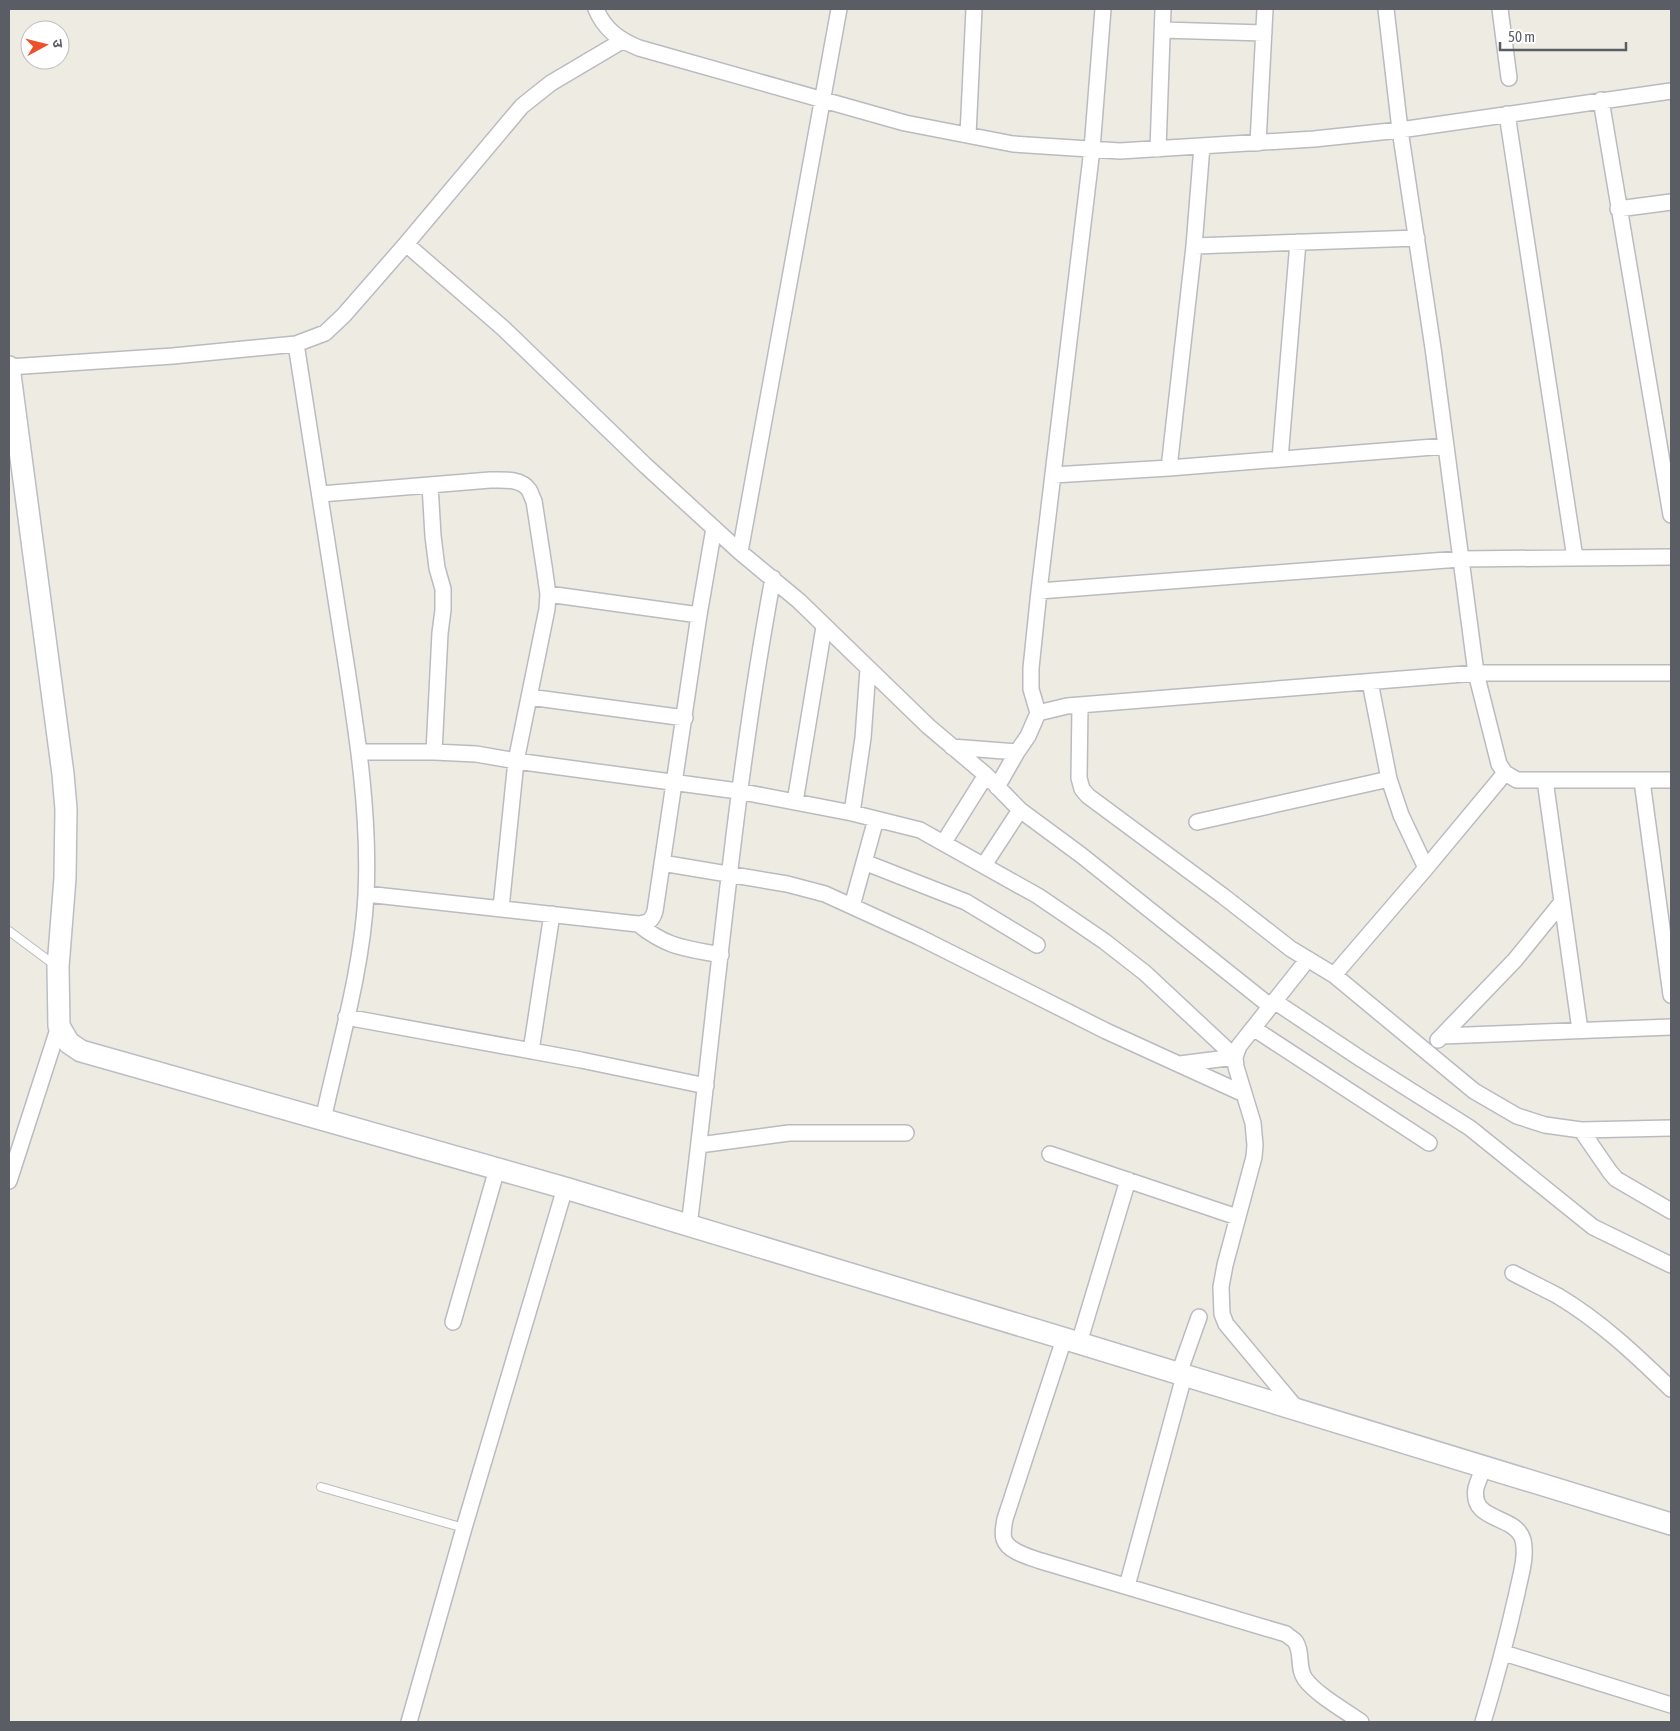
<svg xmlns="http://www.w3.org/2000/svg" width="1680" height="1731" font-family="'Asap Condensed','Noto Sans Devanagari',sans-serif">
  <rect width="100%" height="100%" fill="#eeece2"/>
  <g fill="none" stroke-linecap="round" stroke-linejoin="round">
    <defs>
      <path id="lane" d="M9,931l47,35
        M321,1487l143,41"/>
      <path id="street" d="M596,9c8,20 23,31 43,39l266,75 108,21 107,7 194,-12 86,-9 271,-39
        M1103,9l-11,140 -53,442 421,-32 211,-2
        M1386,9l14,121 33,218 43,325 23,91 6,9 12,7h154
        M1500,9l9,69
        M1162,30l102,3
        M1601,100l70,415
        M1507,114l68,444
        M968,135l6,-126
        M1258,143l7,-134
        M1158,149l5,-140
        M1618,209l53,-7
        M406,244l97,84 143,138 94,86 59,49 129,125 58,49 34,35 61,45 189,151
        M1194,246l223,-8
        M296,344c16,100 32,200 47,300 13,83 27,167 23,251 -4,76 -27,151 -43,225
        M9,367l164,-11 123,-12 29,-11 19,-18 62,-71 116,-138 29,-23 71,-42
        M1280,459l18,-217
        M1169,468l25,-222 8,-100
        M1053,475l116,-7 277,-22
        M430,485l3,51 4,32 6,21v21l-3,23 -6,119
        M321,494l169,-14c12,0 31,-2 39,10 2,3 3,8 5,11l10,65 4,28 -1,15 -31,152 -15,147
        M740,552l99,-543
        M548,594l151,21
        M1370,682l19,97 12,36 25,53
        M529,697l156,21
        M1080,705l-1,73 3,11 6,7 135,100 68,53 43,26 140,116 43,25 28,9 36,5 29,42 6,7 55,32
        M1038,713l29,-7 409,-33h195
        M952,747l65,5
        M359,752h75l42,2 40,7 222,30 114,22 68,17 118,66 66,45 41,32 90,84
        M1545,780l35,250
        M1642,781l29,214
        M997,787l20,-35 11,-16 10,-23 -7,-24v-21l8,-77
        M795,802l29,-175
        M852,813l11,-75 5,-69
        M1197,822l192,-43
        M944,842l42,-67
        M864,862l102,40 71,43
        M662,863l125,21 38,10 94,43 187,94 138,63
        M984,865l36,-55
        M366,894l272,30c10,-1 14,-3 17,-13l44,-296 15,-87
        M852,906l24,-87
        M638,924c30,24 47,24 83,31
        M1334,975l92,-107 79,-95
        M1274,1001l87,58 109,69 123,99 78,38
        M346,1017l235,43 125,26
        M1253,1028l176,115
        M1442,1036l229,-9
        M1438,1040l77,-80 47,-58
        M531,1051l21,-137
        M1180,1064l55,-7
        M1581,1130l90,-2
        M699,1145l90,-12h117
        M1050,1154l187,63
        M9,1181l50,-155
        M689,1226c27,-216 44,-434 84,-648
        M1513,1273c15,8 30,15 45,23 42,25 78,59 113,93
        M453,1322l44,-153
        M1064,1339l-59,180c-1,6 -3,14 -1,20 4,13 26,18 37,22l245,73c2,2 7,5 9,7 8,11 2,27 10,38 12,16 39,31 56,43
        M1079,1343l49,-163
        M1297,1409l-71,-85 -4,-10 -1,-27 4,-22 29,-108 1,-12 -2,-22 -17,-56 -1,-10 4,-11 69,-87
        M1127,1586l57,-210 -2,-11 17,-48
        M1504,1653l167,52
        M409,1722l55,-194 101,-340
        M1483,1722c13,-43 24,-85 34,-129 3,-16 10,-36 6,-53 -7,-26 -53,-17 -47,-52 2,-7 5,-14 8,-21"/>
      <path id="secondary" d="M9,367l54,407 3,35 -1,69 -7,89 1,59 10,17 12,8 484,137 514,155 592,181"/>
    </defs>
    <!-- lane casing -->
    <use href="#lane" stroke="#babbc1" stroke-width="10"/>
    <!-- street casing -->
    <use href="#street" stroke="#babbc1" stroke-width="18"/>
    <!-- secondary casing -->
    <use href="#secondary" stroke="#bbbdc4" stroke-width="24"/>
    <!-- lane -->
    <use href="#lane" stroke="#fff" stroke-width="8"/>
    <!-- street -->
    <use href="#street" stroke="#fff" stroke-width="15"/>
    <!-- secondary -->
    <use href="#secondary" stroke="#fff" stroke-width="21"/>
  </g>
  <!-- border -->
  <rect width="1680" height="1731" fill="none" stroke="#5a5d63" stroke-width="20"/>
  <!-- north arrow -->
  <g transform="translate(45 45) rotate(83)"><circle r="24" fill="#ffffff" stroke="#bdbec1"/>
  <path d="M0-4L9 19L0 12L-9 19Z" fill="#ec512a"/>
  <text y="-8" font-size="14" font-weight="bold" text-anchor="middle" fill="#5a5d63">उ</text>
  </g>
  <!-- scale -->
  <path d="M1500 42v8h126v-8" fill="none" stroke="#5a5d63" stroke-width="2.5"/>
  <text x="1508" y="42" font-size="15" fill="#5a5d63" stroke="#ffffff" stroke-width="4" paint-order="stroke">50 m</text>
</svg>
